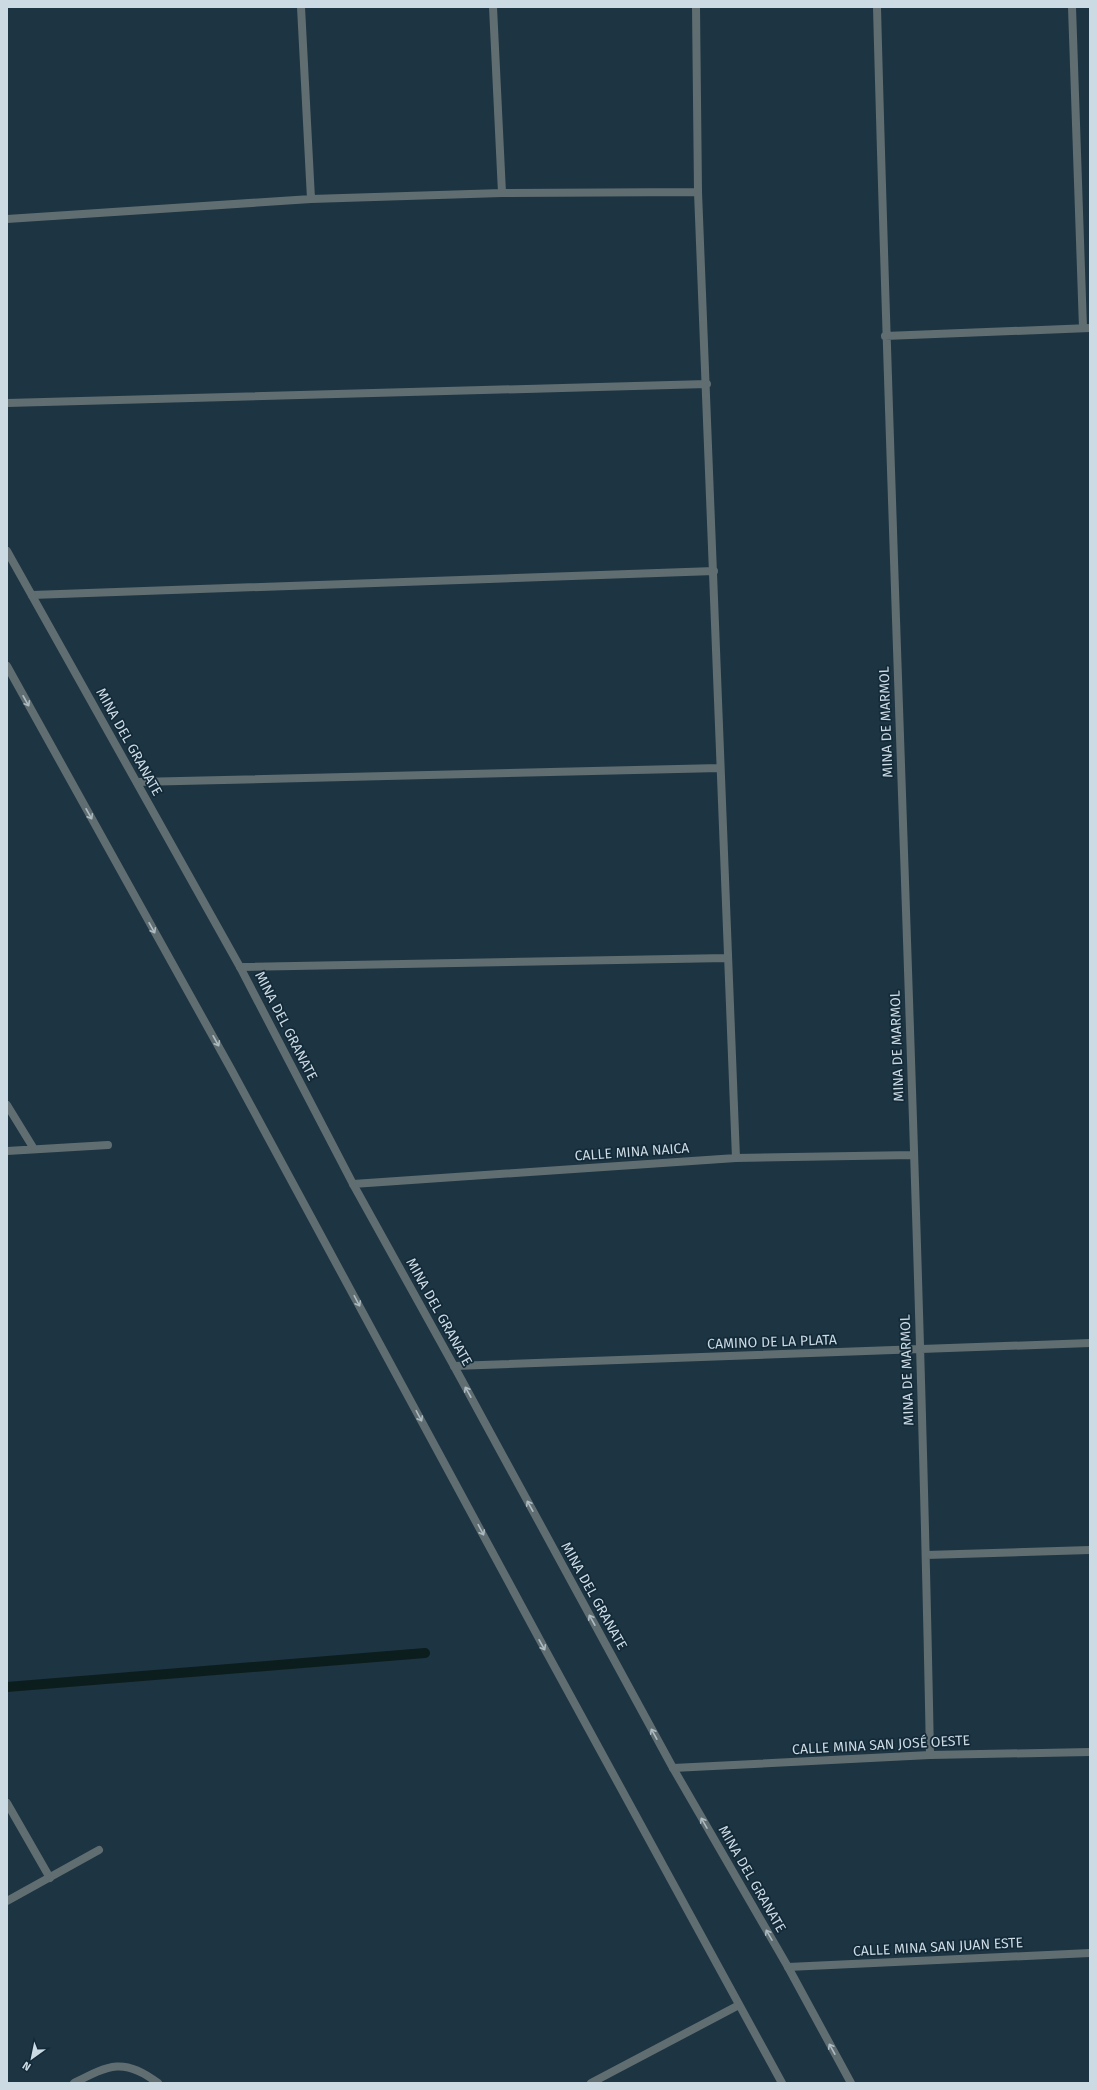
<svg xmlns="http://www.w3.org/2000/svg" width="1097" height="2090" font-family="'Fira Sans',sans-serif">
  <rect width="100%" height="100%" fill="#1d3442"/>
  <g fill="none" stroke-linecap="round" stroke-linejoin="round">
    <!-- stream -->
    <path stroke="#0c1d1d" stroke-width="10" d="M7,1687l418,-34"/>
    <!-- minor -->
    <path stroke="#606e71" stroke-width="8" d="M301,7l10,192
      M493,7l9,186
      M696,7l2,185 38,966
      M877,7c15,583 42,1165 53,1748
      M1072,7l11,321
      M7,219l304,-20 191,-6 196,-1
      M885,336l205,-8
      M7,403l700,-19
      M32,595l682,-24
      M137,782l583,-14
      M240,967l487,-9
      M7,1105l27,44
      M7,1151l101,-6
      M353,1184l383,-26 178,-3
      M454,1366l636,-23
      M926,1555l164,-5
      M673,1768l257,-13 160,-3
      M7,1803l43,75
      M7,1901l92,-51
      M788,1967l302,-14
      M74,2083c35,-18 50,-26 84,0
      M591,2083l148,-78"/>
    <!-- tertiary -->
    <path stroke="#606e71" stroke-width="8" d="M7,551l233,416 113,217 101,182 219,402 115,199 63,116
      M7,666l224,403 310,573 241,441"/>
  </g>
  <!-- one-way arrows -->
  <defs><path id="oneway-shaft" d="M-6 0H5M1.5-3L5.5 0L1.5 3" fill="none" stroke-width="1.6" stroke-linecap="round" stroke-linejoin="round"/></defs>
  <g stroke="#acbac1">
    <use href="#oneway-shaft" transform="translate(26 701) rotate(61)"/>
    <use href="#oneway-shaft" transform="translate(89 814) rotate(61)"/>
    <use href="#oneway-shaft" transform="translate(152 928) rotate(61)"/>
    <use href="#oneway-shaft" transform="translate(216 1041) rotate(61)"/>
    <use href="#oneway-shaft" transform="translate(357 1301) rotate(62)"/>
    <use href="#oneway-shaft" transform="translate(468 1392) rotate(-119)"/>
    <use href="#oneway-shaft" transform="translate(419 1416) rotate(62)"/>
    <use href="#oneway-shaft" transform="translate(530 1506) rotate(-119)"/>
    <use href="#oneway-shaft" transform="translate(481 1530) rotate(62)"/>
    <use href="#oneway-shaft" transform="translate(592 1620) rotate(-119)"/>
    <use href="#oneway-shaft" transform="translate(542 1645) rotate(61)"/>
    <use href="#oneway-shaft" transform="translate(654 1734) rotate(-119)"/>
    <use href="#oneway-shaft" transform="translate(704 1823) rotate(-120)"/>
    <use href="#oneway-shaft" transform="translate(769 1935) rotate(-120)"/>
    <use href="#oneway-shaft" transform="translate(832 2049) rotate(-119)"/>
  </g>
  <g text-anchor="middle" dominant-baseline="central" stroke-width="3.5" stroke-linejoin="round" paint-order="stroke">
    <!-- street labels -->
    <g font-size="14" fill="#ccdae3" stroke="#132a38">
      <text transform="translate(886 722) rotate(-92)">MINA DE MARMOL</text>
      <text transform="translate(129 742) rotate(61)">MINA DEL GRANATE</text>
      <text transform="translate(286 1026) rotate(63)">MINA DEL GRANATE</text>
      <text transform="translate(897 1046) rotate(-92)">MINA DE MARMOL</text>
      <text transform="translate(632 1152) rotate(-4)">CALLE MINA NAICA</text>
      <text transform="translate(439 1312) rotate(61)">MINA DEL GRANATE</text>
      <text transform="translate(772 1342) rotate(-2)">CAMINO DE LA PLATA</text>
      <text transform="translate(907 1370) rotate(-92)">MINA DE MARMOL</text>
      <text transform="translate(594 1596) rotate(61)">MINA DEL GRANATE</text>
      <text transform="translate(881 1745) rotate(-3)">CALLE MINA SAN JOSÉ OESTE</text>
      <text transform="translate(752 1879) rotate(60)">MINA DEL GRANATE</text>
      <text transform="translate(938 1947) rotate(-3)">CALLE MINA SAN JUAN ESTE</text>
    </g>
  </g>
  <!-- border -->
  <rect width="1097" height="2090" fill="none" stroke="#ccdae3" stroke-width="16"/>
  <!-- north arrow -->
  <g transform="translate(32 2058) rotate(213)" stroke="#132a38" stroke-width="3" paint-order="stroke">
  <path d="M0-3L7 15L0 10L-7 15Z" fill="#ccdae3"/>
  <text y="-6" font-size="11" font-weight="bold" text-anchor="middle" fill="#ccdae3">N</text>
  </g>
</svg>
